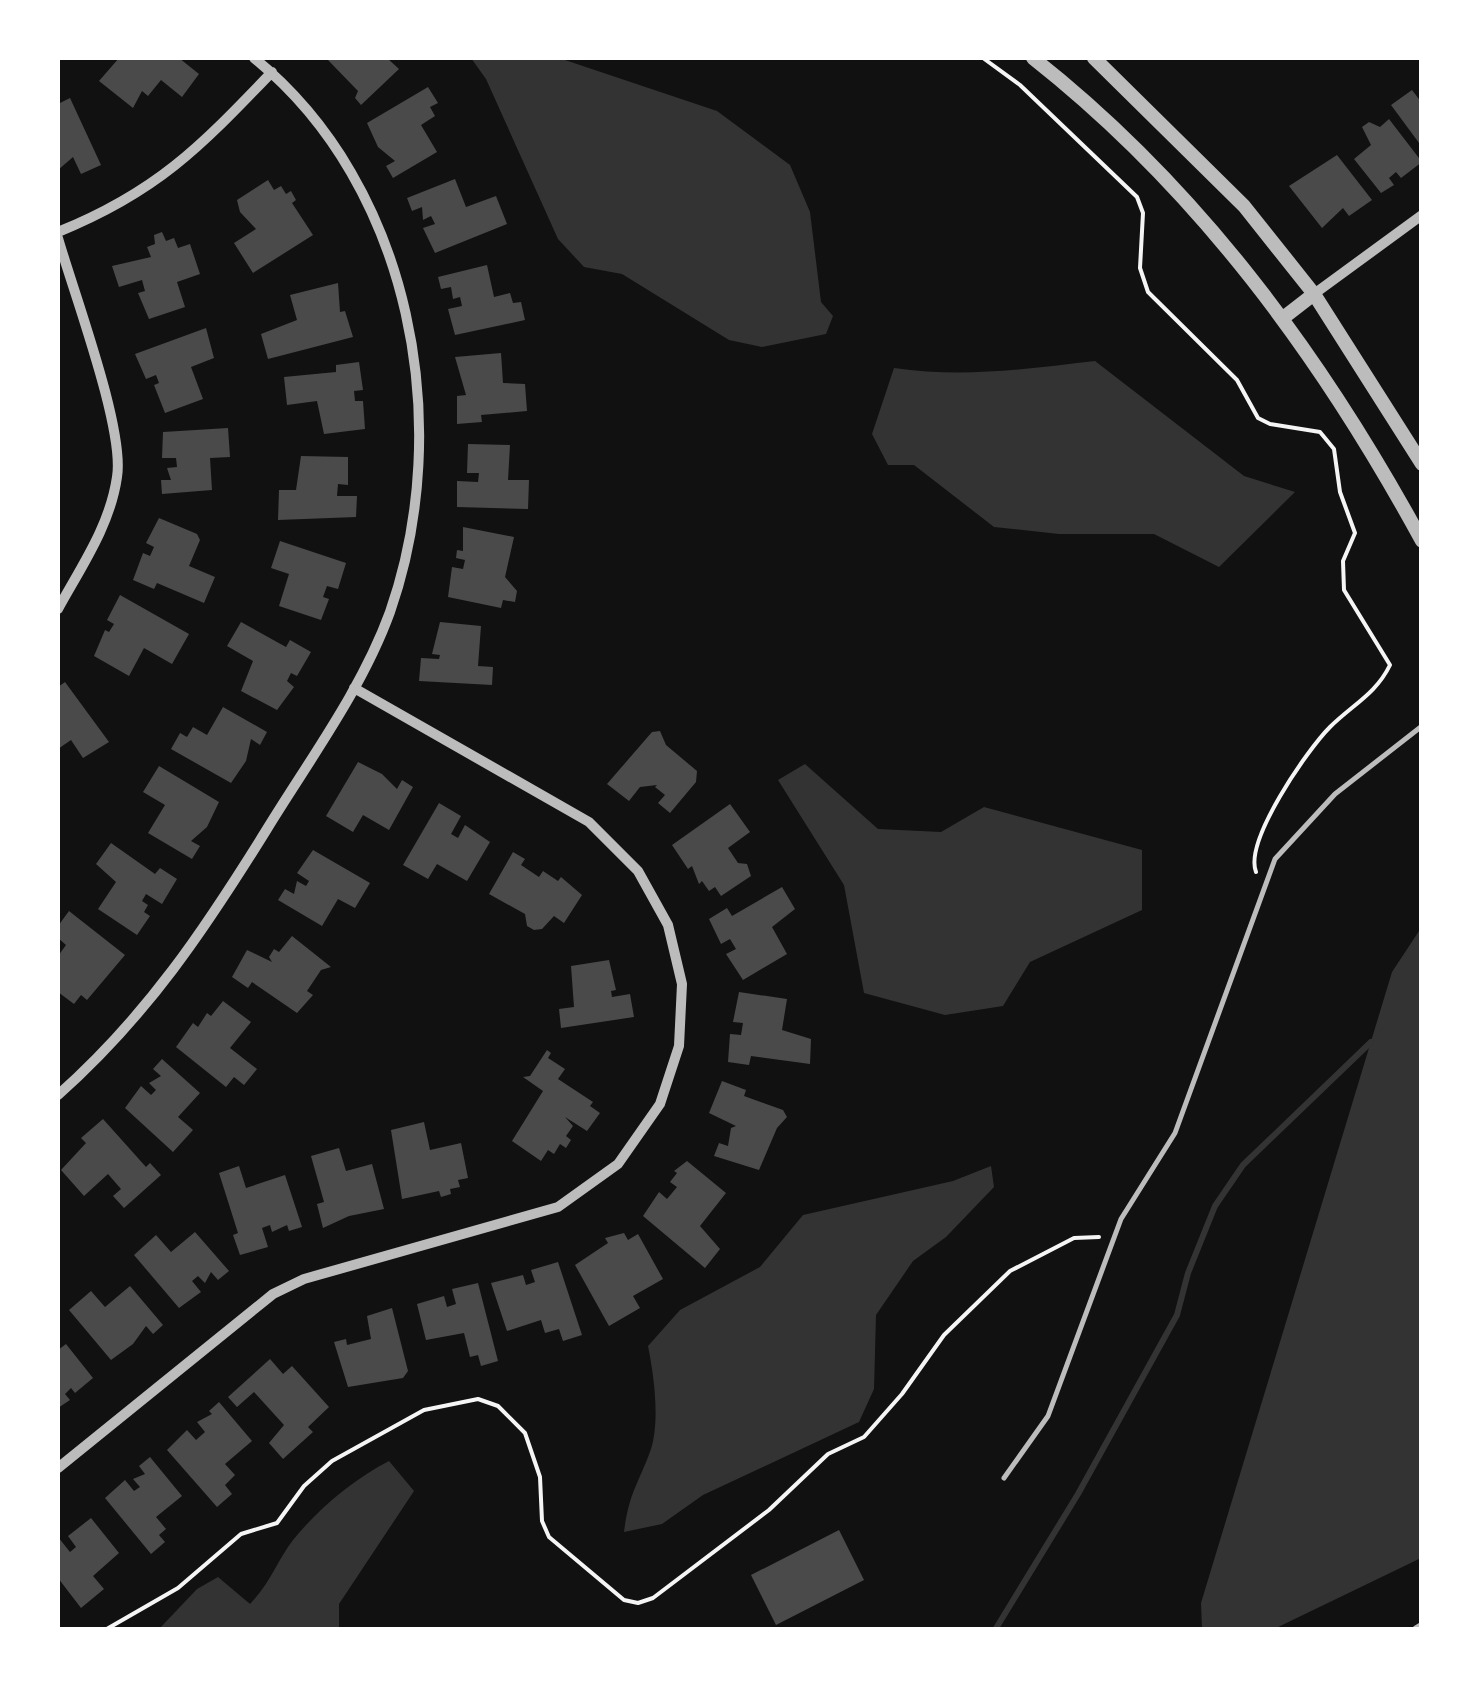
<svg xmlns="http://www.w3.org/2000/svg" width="1479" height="1687" font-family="Jost,sans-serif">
  <rect width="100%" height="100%" fill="#111"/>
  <!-- water -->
  <path fill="#333" d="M471,58h88l158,53 73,54 20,47 11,90 12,14 -7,18 -64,13 -33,-7 -107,-66 -38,-7 -26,-28 -72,-160z
    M1095,361l149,115 51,16 -76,75 -65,-33h-95l-65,-7 -80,-62h-26l-16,-31 22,-66c69,10 133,1 201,-7z
    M805,764l73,65 63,3 43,-25 158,43v60l-112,52 -27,44 -58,9 -81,-22 -20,-108 -66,-105z
    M1421,928v630l-147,71h-72l-1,-26 191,-631z
    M991,1166l3,21 -48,50 -33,24 -37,54 -2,74 -15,33 -156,73 -41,29 -38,8c5,-40 15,-49 27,-83 9,-29 3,-73 -3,-103l32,-36 80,-43 43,-52 150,-34z
    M389,1461l25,30 -75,113v25h-180l38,-40 21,-12 32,27c21,-22 27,-43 43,-64 25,-31 61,-61 96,-79z"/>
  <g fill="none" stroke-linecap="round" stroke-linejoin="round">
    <!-- stream -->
    <path stroke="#333" stroke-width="6" d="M995,1630l83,-136 99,-179 11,-42 27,-67 28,-41 128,-123"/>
  </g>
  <!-- building -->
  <path fill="#4a4a4a" d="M119,58h60l20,16 -17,23 -21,-17 -13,16 -6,-5 -9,17 -34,-27z
    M326,58h61l12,11 -38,36 -6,-7 3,-7z
    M428,87l10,16 -8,4 5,9 -14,9 16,27 -44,26 -7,-12 9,-5 -17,-14 -11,-24z
    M1412,90l10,13v44l-31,-42z
    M70,98l31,67 -20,9 -8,-17 -15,13v-66z
    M1389,119l33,43 -21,16 -5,-6 -7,6 5,7 -13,8 -27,-34 17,-14 -9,-18 7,-5 11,5z
    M1337,155l35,45 -23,16 -6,-8 -21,20 -33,-42z
    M455,179l11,28 30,-11 11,28 -72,29 -12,-25 12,-4 -4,-8 -8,4 -1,-13 -10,4 -5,-13z
    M268,180l6,10 7,-4 5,8 5,-3 5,9 -4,3 21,32 -60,38 -19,-30 22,-14 -16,-17 -3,-12z
    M162,232l4,9 8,-3 4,10 12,-4 10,30 -23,8 8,25 -36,12 -11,-26 7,-2 -3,-11 -23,7 -7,-21 39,-9 -4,-10 8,-3 -1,-9z
    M487,265l7,32 16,-4 3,10 8,-1 4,18 -70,15 -7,-26 14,-3 -2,-9 -7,2 -2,-12 -10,2 -3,-12z
    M338,283l2,29 5,-1 8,26 -85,22 -7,-25 36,-14 -7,-25z
    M206,328l8,30 -23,9 12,32 -38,14 -11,-28 5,-2 -3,-8 -10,4 -11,-25z
    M501,353l2,30 22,1 2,27 -46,4 1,7 -25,2v-28l9,-1 -11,-38z
    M359,362l4,28 -9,1 1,10h8l2,28 -41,5 -7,-33 -30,4 -3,-28 52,-5v-7z
    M228,428l2,29 -20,1 2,32 -50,4 -1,-14h10l-4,-12 10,-1 -1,-9h-14l1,-26z
    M468,444l42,1 -2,35h21l-1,29 -71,-2v-26l21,1 1,-9h-12z
    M301,456l47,1v28l-10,-1 -1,12h20l-1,21 -78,3 1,-30h17z
    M159,518l38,16 3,6 -11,26 26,11 -11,26 -47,-20 -3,6 -21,-9 10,-27 7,3 4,-9 -8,-4z
    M463,527l51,10 -9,40 12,14 -2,11 -12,-2 -2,8 -53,-11 4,-30 11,2 2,-9 -9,-2 1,-8 6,1z
    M280,541l66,22 -8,26 -11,-3 -4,11 6,2 -8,21 -42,-14 10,-32 -18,-6z
    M120,595l69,39 -17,30 -28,-16 -15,28 -35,-20 11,-26 4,2 5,-8 -7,-4z
    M241,622l45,25 4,-7 21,12 -14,24 -6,-3 -4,8 7,6 -17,23 -36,-19 12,-30 -26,-15z
    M440,622l41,4 -3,40 15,1 -1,18 -73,-4 2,-23 18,1 1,-4 -8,-1z
    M65,682l44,60 -26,16 -12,-18 -13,9v-62z
    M223,707l44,25 -7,13 -9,-6 -5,22 -15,22 -60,-34 9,-16 7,4 6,-10 14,8z
    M660,731l6,14 31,26 -1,11 -26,31 -12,-10 7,-8 -10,-8 2,-2 -17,2 -11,14 -22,-17 45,-52z
    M358,762l24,12 15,15 5,-9 11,7 -24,43 -26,-15 -10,17 -27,-16z
    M159,766l60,36 -12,25 -16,14 9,5 -8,13 -44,-26 17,-28 -22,-13z
    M439,803l22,13 -10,18 7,4 7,-13 25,17 -23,39 -30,-17 -9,15 -25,-14z
    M730,804l20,28 -22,16 10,15 9,1 4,12 -30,20 -6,-9 -6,4 -7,-10 -3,3 -7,-18 -4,3 -16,-24z
    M111,843l44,31 5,-6 17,11 -15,25 -16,-10 -4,7 6,4 -4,7 6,4 -13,19 -39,-26 18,-27 -20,-18z
    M313,850l57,33 -15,25 -17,-9 -16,27 -44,-26 7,-11 9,5 3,-13 9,5 3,-5 -12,-8z
    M513,852l12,7 -4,6 18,12 4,-6 15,10 3,-4 21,18 -18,28 -10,-7 -12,13 -8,1 -7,-4 -2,-12 -36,-20z
    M782,887l13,22 -23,18 15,27 -44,26 -17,-26 10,-5 -6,-10 -9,5 -12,-25 18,-11 5,8z
    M69,911l56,44 -38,45 -6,-5 -7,9 -16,-12v-36l8,-11 -8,-7v-12z
    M292,936l39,31 -10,3 -14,21 6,4 -16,18 -45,-31 -4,6 -16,-11 15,-27 25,12 -3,-5 5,-8 5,3z
    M609,960l7,30 -5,1 1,6 18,-3 4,23 -73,11 -2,-19 15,-2 -3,-41z
    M739,992l48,7 -5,31 29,9 -1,25 -59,-8 -2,9 -21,-3 2,-28 11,1 2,-12 -10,-1z
    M223,1001l28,21 -21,26 27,21 -13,16 -10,-8 -8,10 -50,-40 17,-24 5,4 9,-14 4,3z
    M547,1050l4,3 -3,5 17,11 -7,10 35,23 -3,4 10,7 -13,18 -22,-14 8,9 -7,10 5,4 -5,8 -6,-4 -6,10 -6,-4 -7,11 -29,-20 31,-50 -20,-14 7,-1z
    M162,1059l38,34 -22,24 15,13 -20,22 -48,-44 16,-22 10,9 5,-5 -7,-7 12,-7 -8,-7z
    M722,1081l24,9 -2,6 39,14 4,7 -10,11 -18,42 -45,-14 5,-13 9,3 3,-18 5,-2 -27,-13z
    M103,1119l43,48 4,-4 11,12 -37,33 -11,-12 8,-7 -13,-15 -24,22 -23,-26 25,-27 -5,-5z
    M424,1122l6,28 31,-7 7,35 -10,2 2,7 -10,2 1,5 -10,3 -2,-6 -37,8 -11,-69z
    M339,1148l7,23 26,-7 12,45 -35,7 -26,12 -6,-24 7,-2 -13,-46z
    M687,1161l39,32 -26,33 20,23 -15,19 -62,-52 16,-24 8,7 10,-12 -7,-5 7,-9 -3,-2z
    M239,1166l7,22 39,-13 17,52 -13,4 -2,-6 -15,7 -2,-7 -8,3 6,19 -28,8 -7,-20 5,-2 -19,-60z
    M195,1232l34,39 -11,9 -7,-8 -6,11 -7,-7 -6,5 9,11 -22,16 -45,-53 22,-20 15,17z
    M624,1233l4,7 10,-6 25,45 -30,17 7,12 -31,18 -34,-61 33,-22 -3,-5z
    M558,1262l24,73 -19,6 -4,-12 -14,4 -4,-13 -34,11 -16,-48 32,-8 3,10 9,-3 -4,-12z
    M478,1283l20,78 -17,5 -3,-11 -8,2 -6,-24 -38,7 -9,-36 27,-8 3,11 9,-3 -4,-15z
    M130,1286l33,39 -10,9 -7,-8 -13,18 -22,16 -42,-50 22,-19 14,16z
    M392,1308l16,63 -5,7 -55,9 -14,-45 12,-3 1,6 24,-6 -4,-23z
    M66,1344l27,34 -18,15 -4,-5 -6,6 5,6 -12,8v-58z
    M270,1359l13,15 9,-8 37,41 -21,20 5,5 -30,27 -14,-16 15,-18 -30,-33 -17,15 -9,-10z
    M219,1402l33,39 -27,23 10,11 -10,10 7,9 -15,13 -50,-57 20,-20 9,10 9,-8 -8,-10 15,-8 -3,-3z
    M150,1457l32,39 -26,21 10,12 -7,6 6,7 -14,12 -46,-56 20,-18 9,11 6,-4 -7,-8 12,-5 -6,-8z
    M91,1518l28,35 -26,23 11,13 -23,19 -23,-30v-41l12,15 6,-5 -8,-11z
    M839,1530l25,50 -88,45 -25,-50z"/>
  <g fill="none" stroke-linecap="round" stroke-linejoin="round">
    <!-- path -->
    <path stroke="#f5f5f5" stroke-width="4" d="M983,58l37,27 117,112 6,16 -3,55 8,24 89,88 21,38 12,6 50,8 14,17 6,43 15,41 -12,28 1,29 46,75c-14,29 -38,40 -60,62 -23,23 -86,114 -74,145
      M105,1630l73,-42 63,-54 36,-11 27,-37 28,-25 92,-51 54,-11 20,7 27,27 15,44 2,44 7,16 75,63 14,3 15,-5 116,-88 59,-56 36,-17 38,-43 42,-59 66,-64 64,-33 25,-1"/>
    <!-- service -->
    <path stroke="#bcbcbc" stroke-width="5" d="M1004,1478l44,-62 73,-197 54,-86 100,-274 60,-65 87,-68"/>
    <!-- minor -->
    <path stroke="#bcbcbc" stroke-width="10" d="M58,232c99,-40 142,-85 214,-160
      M58,238c15,53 67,191 59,239 -7,49 -36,90 -59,132
      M1314,294l108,-79
      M58,1095c89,-79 147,-166 209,-266 43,-70 95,-140 123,-217 65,-186 22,-426 -136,-554
      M58,1468l215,-174 31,-15 254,-72 60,-43 42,-60 19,-58 3,-62 -14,-59 -30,-54 -49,-49 -235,-134
      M1417,1630l5,-3"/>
    <!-- tertiary -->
    <path stroke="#bcbcbc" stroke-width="14" d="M1033,58c165,130 289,299 389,483
      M1094,58l150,148 70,88 108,170
      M1283,318l31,-24"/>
  </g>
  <!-- border -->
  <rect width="1479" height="1687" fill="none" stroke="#ffffff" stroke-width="120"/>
</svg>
